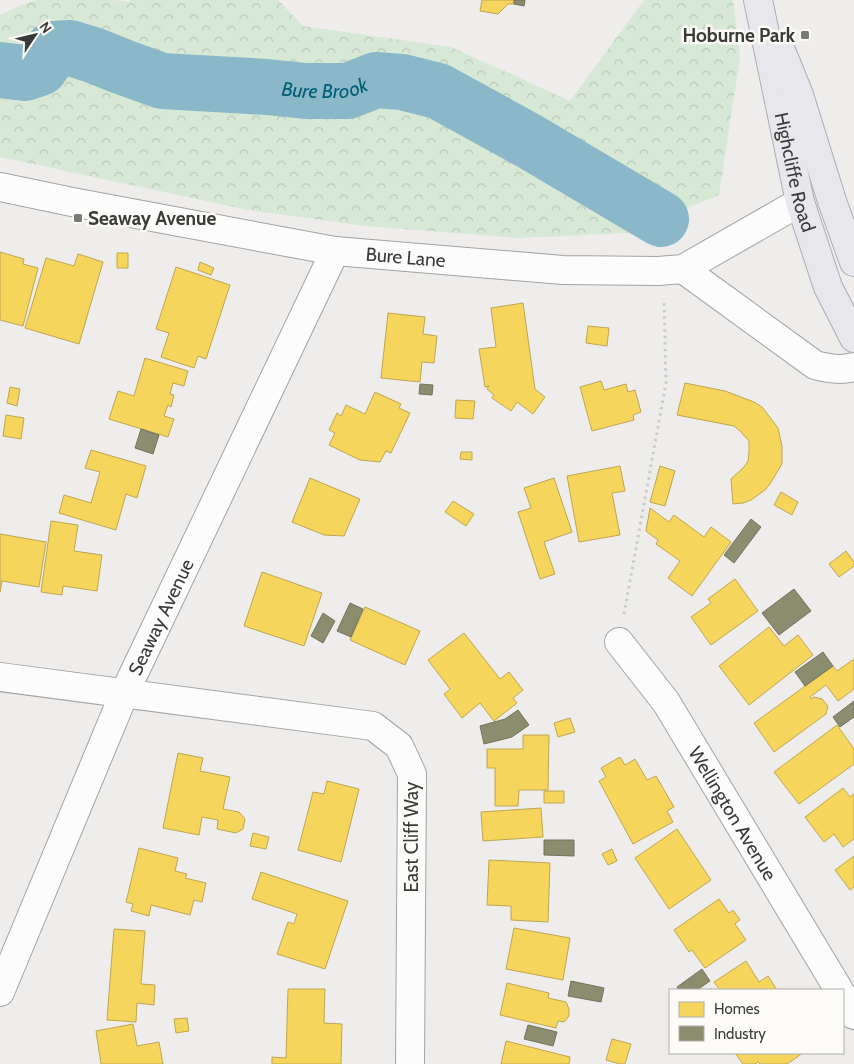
<svg xmlns="http://www.w3.org/2000/svg" width="854" height="1064" font-family="Cabin,sans-serif">
  <defs>
    <pattern id="forest-crowns" width="20" height="18" patternUnits="userSpaceOnUse" patternTransform="scale(1.25)"><rect width="20" height="18" fill="#d7e9d6"/><path d="M2 6a3 3 0 1 1 6 0M12 15a3 3 0 1 1 6 0" fill="none" stroke="#b9c9b8"/></pattern>
  </defs>
  <rect width="100%" height="100%" fill="#eeedeb"/>
  <!-- forest -->
  <path fill="url(#forest-crowns)" d="M38,0h76l14,2 3,-2h147l25,26 148,21 119,54 74,-101h89l7,57 -21,138 -92,38 -108,5 -155,-12 -116,-16 -248,-53v-142l26,-12z"/>
  <!-- homes -->
  <path fill="#f6d55c" stroke="#bea651" d="M482,0h32v4h-6l-10,10 -18,-3z
    M0,252l24,7 -1,5 15,4 -15,58 -23,-6z
    M117,253h11v15h-11z
    M78,254l25,8 -24,82 -54,-16 21,-70 28,8z
    M200,262l14,6 -3,7 -13,-5z
    M176,267l54,18 -24,74 -8,-3 -4,12 -33,-11 8,-24 -13,-4z
    M523,303l12,86 10,8 -12,17 -16,-12 -6,9 -19,-13 2,-3 -7,-6 2,-3 -4,1 -6,-38 17,-2 -5,-39z
    M388,313l37,4 -2,17 14,2 -3,27 -12,-1 -2,20 -39,-4z
    M588,326l21,2 -2,18 -21,-3z
    M145,358l43,13 -4,15 -11,-3 -3,11 4,1 -3,12 -3,-2 -4,11 10,3 -6,18 -59,-18 9,-28 16,5z
    M601,381l3,9 22,-6 2,8 7,-2 6,22 -8,3 1,5 -42,11 -12,-44z
    M685,383l40,8 29,11 8,5 16,21 4,18v18l-12,20 -5,6 -14,10 -8,3 -10,1 -2,-25 13,-12 4,-6 1,-9v-11l-9,-10 -6,-5 -57,-11z
    M10,387l10,2 -3,17 -10,-3z
    M375,392l26,12 -2,4 11,5 -19,40 -5,-2 -6,11 -20,-2 -31,-15 6,-12 -6,-3 8,-17 4,3 5,-11 19,9z
    M456,400l19,1 -2,18 -18,-1z
    M6,415l18,3 -3,21 -18,-3z
    M91,450l55,16 -9,32 -11,-4 -10,36 -57,-17 5,-18 27,8 9,-31 -15,-4z
    M461,452h11v8l-12,-1z
    M620,466l5,25 -13,2 8,42 -41,7 -12,-66z
    M660,466l15,5 -10,35 -15,-4z
    M310,478l50,21 -16,37 -20,-1 -32,-13z
    M554,478l18,54 -28,10 11,32 -15,5 -22,-67 13,-4 -7,-20z
    M781,492l17,10 -6,13 -18,-10z
    M453,501l21,13 -8,12 -21,-14z
    M650,508l19,14 5,-7 30,22 7,-10 20,15 -39,54 -24,-18 12,-17 -24,-17 2,-4 -12,-9z
    M51,521l27,4 -4,26 28,4 -5,36 -34,-5 -1,9 -21,-3z
    M0,534l46,8 -7,45 -37,-6 -2,11z
    M846,551l8,11v4l-15,11 -10,-13z
    M262,572l60,21 -18,53 -60,-20z
    M735,579l23,32 -47,34 -20,-28 20,-14 -3,-4z
    M365,607l55,24 -15,34 -55,-25z
    M769,627l15,19 14,-11 15,20 -64,50 -30,-39z
    M464,633l36,46 9,-7 14,18 -10,8 4,5 -23,18 -14,-18 -18,15 -18,-24 6,-5 -22,-29z
    M854,659v30l-16,12 -12,-16 -16,12 1,2 3,-2 8,2 6,7 -2,8 -52,38 -20,-29 79,-57 4,5z
    M570,718l5,14 -17,5 -4,-14z
    M837,725l17,24v15l-55,40 -25,-32z
    M523,735h26l-1,55h-29l-1,16h-23v-38h-8v-19h36z
    M178,753l25,5 -3,13 30,6 -7,32 16,3 6,7 -2,10 -7,4 -19,-4 1,-9 -16,-3 -3,18 -36,-7z
    M620,757l5,8 10,-6 12,21 9,-4 18,31 -7,4 6,11 -40,22 -34,-63 7,-4 -5,-9z
    M327,781l32,8 -18,73 -43,-12 15,-58 11,2z
    M843,788l7,9 4,-3v45l-11,8 -9,-13 -10,8 -19,-25z
    M544,791h20v12h-20z
    M541,808l2,29 -60,4 -2,-29z
    M677,829l34,51 -42,29 -34,-51z
    M253,833l16,4 -3,12 -16,-3z
    M139,848l39,10 -3,13 12,3 -2,4 21,5 -4,19 -8,-2 -4,15 -39,-10 -2,11 -18,-5 2,-7 -7,-2z
    M612,849l5,12 -9,4 -6,-11z
    M854,856v31l-4,3 -15,-20z
    M489,860l61,3 -2,59 -37,-2v-14l-24,-1z
    M261,872l87,29 -23,68 -48,-15 11,-32 6,2 3,-10 -45,-15z
    M719,899l10,14 4,-3 7,10 -5,4 11,16 -41,28 -13,-18 -3,2 -15,-22z
    M514,928l56,10 -7,42 -57,-11z
    M114,929l31,2 -4,53 14,1 -1,20 -17,-2 -1,19 -29,-2z
    M746,961l13,21 9,-6 9,14h-57l-6,-8z
    M507,983l42,10 -1,5 18,4 3,7v7l-5,6 -6,-1 -2,7 -56,-13z
    M288,989h37l-1,34 18,1 -1,40h-69v-7l14,1z
    M187,1018l2,13 -13,2 -2,-14z
    M133,1024l4,22 22,-4 4,22h-62l-5,-33z
    M612,1039l19,5 -6,20h-5l-14,-4z
    M506,1041l64,16 -1,7h-68z
    M735,1053h68l-16,11h-27l-2,-2 -3,2h-12z"/>
  <!-- industry -->
  <path fill="#8c8c6e" stroke="#73735e" d="M514,0h11l-1,6 -10,-2z
    M420,384l13,1 -1,10 -13,-1z
    M141,429l18,6 -6,19 -18,-6z
    M751,519l10,8 -27,36 -10,-8z
    M794,589l17,22 -32,24 -17,-22z
    M350,603l13,6 -12,28 -14,-6z
    M323,613l12,8 -12,22 -12,-7z
    M823,652l10,14 -28,20 -10,-14z
    M854,701v16l-14,10 -7,-10z
    M518,710l11,15 -17,12 -28,7 -4,-18 25,-7z
    M544,840h30v16l-30,-1z
    M702,969l8,12 -13,9h-18l-2,-3z
    M571,981l33,7 -3,14 -33,-6z
    M528,1025l29,7 -4,14 -29,-7z"/>
  <g fill="none" stroke-linecap="round" stroke-linejoin="round">
    <!-- river -->
    <path stroke="#8bb8c8" stroke-width="56" id="s1" d="M0,70l25,3 15,-5 13,-19 17,-1 23,7 30,12 39,14 105,6 39,4h42l28,-11 26,2 36,9 91,50 132,78"/>
    <defs>
      <g id="minor">
        <path id="s2" d="M0,187l72,15 263,49 228,19 95,1 25,-2 117,-67"/>
        <path d="M683,269l132,96c13,3 25,6 39,2"/>
        <path id="s3" d="M619,642l47,60 173,288"/>
        <path d="M0,677l373,49 26,20 13,28 -2,290"/>
        <path id="s4" d="M0,992l124,-298 211,-443"/>
        <path d="M843,996l11,19"/>
      </g>
      <g id="major">
        <path id="s5" d="M758,0l42,202 28,85 26,51"/>
        <path d="M782,53l17,42 33,106 22,61"/>
      </g>
    </defs>
    <!-- minor casing -->
    <use href="#minor" stroke="#a4a3a2" stroke-width="30"/>
    <!-- major casing -->
    <use href="#major" stroke="#adacb5" stroke-width="30"/>
    <!-- path -->
    <path stroke="#cbcbcb" stroke-width="3" stroke-dasharray="2.5 4" stroke-linecap="butt" d="M624,614l42,-231 -2,-84"/>
    <!-- minor -->
    <use href="#minor" stroke="#fcfcfc" stroke-width="28"/>
    <!-- major -->
    <use href="#major" stroke="#e8e7ec" stroke-width="28"/>
  </g>
  <!-- markers -->
  <g fill="#797977" stroke="#fcfbf7" stroke-width="2">
    <rect x="800" y="30" width="10" height="10" rx="2.5"/>
    <rect x="73" y="213" width="10" height="10" rx="2.5"/>
  </g>
  <g text-anchor="middle" dominant-baseline="central" stroke-width="5" stroke-linejoin="round" paint-order="stroke">
    <!-- poi labels -->
    <g font-size="19" font-weight="bold" fill="#3a3a38" stroke="#fcfbf7" text-anchor="end">
      <text x="795" y="35">Hoburne Park</text>
      <text x="88" y="218" text-anchor="start">Seaway Avenue</text>
    </g>
    <!-- street labels -->
    <g font-size="19" fill="#3a3a38" stroke="#fcfbf7">
      <text stroke="none"><textPath href="#s5" startOffset="176">Highcliffe Road</textPath></text>
      <text stroke="none"><textPath href="#s2" startOffset="412">Bure Lane</textPath></text>
      <text stroke="none"><textPath href="#s4" startOffset="408">Seaway Avenue</textPath></text>
      <text stroke="none"><textPath href="#s3" startOffset="206">Wellington Avenue</textPath></text>
      <text transform="translate(411 837) rotate(-90)">East Cliff Way</text>
    </g>
    <!-- water labels -->
    <g font-size="20" font-style="italic" fill="#005e76" stroke="#fcfbf7">
      <text stroke="none"><textPath href="#s1" startOffset="342">Bure Brook</textPath></text>
    </g>
  </g>
  <!-- legend -->
  <rect x="669" y="989" width="175" height="65" fill="#fcfbf7" stroke="#aeaeab"/>
  <rect x="679" y="1002" width="25" height="15" fill="#f6d55c" stroke="#aeaeab"/>
  <text x="714" y="1014" font-size="15" fill="#3a3a38">Homes</text>
  <rect x="679" y="1026" width="25" height="15" fill="#8c8c6e" stroke="#aeaeab"/>
  <text x="714" y="1039" font-size="15" fill="#3a3a38">Industry</text>
  <!-- north arrow -->
  <g transform="translate(35 35) rotate(55)" stroke="#fcfbf7" stroke-width="4" paint-order="stroke">
  <path d="M0-4L9 19L0 12L-9 19Z" fill="#3a3a38"/>
  <text y="-8" font-size="14" font-weight="bold" text-anchor="middle" fill="#3a3a38">N</text>
  </g>
</svg>
